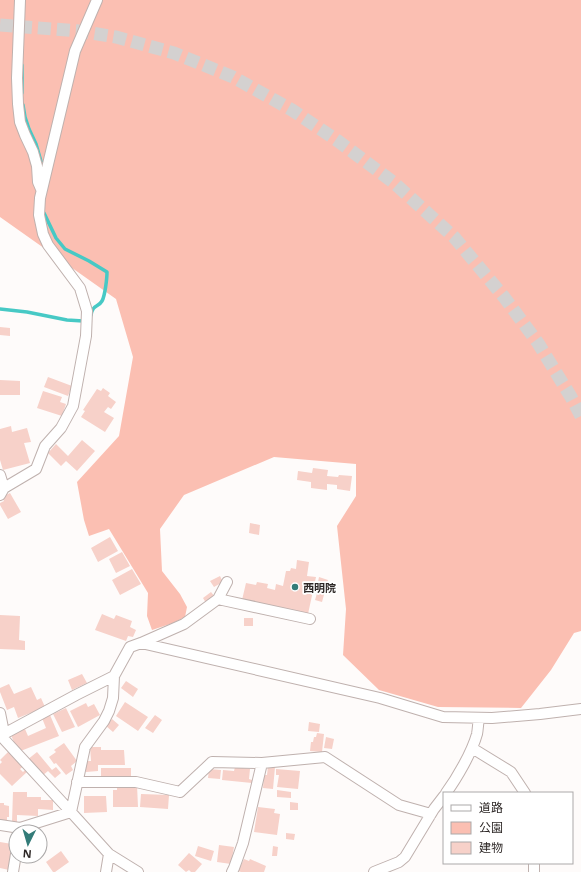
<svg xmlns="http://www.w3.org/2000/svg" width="581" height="872" font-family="'Noto Sans','Noto Sans JP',sans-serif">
  <rect width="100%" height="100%" fill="#fefbfa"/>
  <!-- green -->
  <path fill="#fbbfb2" d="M0,0h581v631l-7,2 -23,37 -30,38 -83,-1 -59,-17 -36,-35 3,-46 -9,-83 19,-30v-32l-82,-7 -90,38 -24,34 2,42 18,23 7,13 -2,10 -12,6 -21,7 -5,-14 1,-23 -39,-64 -20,7 -5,-16 -7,-38 42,-46 14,-79 -17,-58 -116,-82z"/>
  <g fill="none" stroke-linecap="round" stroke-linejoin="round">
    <!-- stream -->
    <path stroke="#47c9c5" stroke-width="3.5" d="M22,65v28
      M23,105l2,12 4,12 7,15 6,21v4
      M44,213l12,25 9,11 24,12 18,11c0,6 -2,24 -5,29 -4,7 -9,3 -11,14
      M0,309l27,3 40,8 16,1"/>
  </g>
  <!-- building -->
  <path fill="#f7d1c9" d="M0,327l10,1v8l-10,-1z
    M48,377l24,9 -4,10 -24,-9z
    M0,380l20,1v14h-20z
    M103,388l7,5 -2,3 8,6 -5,7 -3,-2 -4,5 10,6 -9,14 -24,-15 4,-6 -2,-1 14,-21 4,2z
    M43,391l19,6 -2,5 6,2 -4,12 -25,-8z
    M11,426l1,6 15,-4 4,14 -7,1 6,20 -27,7 -3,-10v-31z
    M82,440l13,11 -18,20 -11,-10 -5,5 -13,-13 8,-9 12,12z
    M313,468l15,2 -1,6 11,1 1,-2 13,1 -2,15 -13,-2v-4l-10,-1v6l-16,-2v-6l-14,-2 1,-9 14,2z
    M10,493l11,19 -13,7 -8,-14v-2l4,-2 -2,-4z
    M250,523l10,2 -1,10 -10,-2z
    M110,537l8,14 -20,11 -7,-14z
    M122,552l8,14 -14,7 -7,-14z
    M297,560l12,2 -2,14 9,1 -8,37 -66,-14 4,-17 10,2 1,-3 11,2 -1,4 8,2 1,-6 7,2 3,-15h4l1,-3 5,1z
    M132,569l9,15 -21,11 -8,-15z
    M220,576l3,6 -9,5 -4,-6z
    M319,577l9,3 -2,9 -9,-2z
    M318,590l7,1 -3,11 -7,-2z
    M211,592l4,5 -9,6 -3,-5z
    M102,614l12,5 2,-4 16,6 -2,6 6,3 -3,7 -5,-1 -2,5 -31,-11z
    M0,615l20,1 -1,24 6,1v9l-25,-1z
    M244,618h9v8h-9z
    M82,674l5,9 -15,7 -4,-10z
    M126,681l12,8 -5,8 -12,-9z
    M9,684l5,10 17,-7 6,13 4,-2 4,9 -27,11 -4,-11 -7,3 -7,-18v-4z
    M125,702l23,15 -10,14 -22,-15z
    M86,703l2,4 6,-3 6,11 -22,12 -8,-16z
    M66,708l9,19 -13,5 -9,-18z
    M50,715l9,21 -41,16 -7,-17 14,-6 3,7 18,-8 -4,-10z
    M155,715l7,5 -9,13 -8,-5z
    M112,719l7,6 -6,7 -7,-6z
    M309,722l11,2 -1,8 -11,-1z
    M317,733l7,1 -2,18 -12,-1 1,-9h2l1,-5h2z
    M326,737l8,2 -2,10 -8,-1z
    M64,743l13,18 -6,5 2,4 -7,5 -10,-12 -2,1 -5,-7 7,-5 -2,-2z
    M90,747h11v3h23l1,15h-27v6l-12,1v-11h5z
    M10,750l15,15 -5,4 3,3 3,-3 2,2 -16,15 -12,-12v-10l2,-2 -2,-2z
    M37,752l15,18 4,-3 5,6 -6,5 -7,-7 -6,5 -15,-16z
    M268,766l7,1 -2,22 -10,-1 1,-13h3z
    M235,767l15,2 -1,10 3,1v3l-30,-3 1,-10 11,1z
    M101,768h30v10h-30z
    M209,769l12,1 -1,9 -12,-1z
    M276,769l24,2 -2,18 -21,-2 2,-12h-3z
    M117,785h20l1,22h-25v-17h4z
    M277,790l14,2v6l-14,-1z
    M13,792h14v5h14v3h12v10l-15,-1v7l-21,-1v7h-5z
    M141,794l28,1 -1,14 -28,-2z
    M84,796h22l1,16 -23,1z
    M290,802l8,1v7h-8z
    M0,803h4v2l5,1v11h-2v5h-7z
    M258,807l17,2 -1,4 6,1 -3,21 -23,-3z
    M286,833l9,1 -1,6 -8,-1z
    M0,842l12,2 -2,9h4l-5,17 -9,-2z
    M219,845l15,2 -3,17 -14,-2z
    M198,846l16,5 -3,10 -16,-5z
    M273,846l5,1 -1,9h-5z
    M61,851l8,11 -14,10h-2l-7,-10z
    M189,853l13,11 -7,8h-4l-2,-2 -3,2 -8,-7z
    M244,859l5,2 1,-2 16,7 -2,6h-23l-3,-1z"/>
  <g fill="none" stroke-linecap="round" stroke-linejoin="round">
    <!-- tertiary-tunnel -->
    <path stroke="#d4d1d0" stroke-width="13" stroke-dasharray="13 6" stroke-linecap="butt" d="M0,25l79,6 37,6 58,16 59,24 59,33 46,31 55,41 61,55 50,60 34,46 33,54 10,19"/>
    <defs>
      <path id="minor" d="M20,0l-3,78 1,26 2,18 5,13 8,17 4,14 1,16 3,7
        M0,475l4,13
        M0,495l4,-7 32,-19 9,-23 16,-18 12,-22 13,-70 1,-25 -7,-23 -32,-43 -5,-11 -4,-19 1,-17 35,-147 22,-51
        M218,599l92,20
        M141,643l239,55 63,19 49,1 48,-4 41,-5
        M0,713l3,15 -2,8
        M0,736l76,-41 38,-19 16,-29 11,-4 43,-19 34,-25 9,-17
        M1,736l70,76 14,-65 19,-26 5,-10 4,-13 1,-22
        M472,748l39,24 14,21
        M77,782h59l44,10 32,-30 50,1 63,-6 74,48 32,9
        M446,793c11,-15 26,-41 31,-59 1,-5 1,-11 2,-16
        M0,825l20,3 51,-16 38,42 29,18
        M534,863v9
        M13,872l3,-18
        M106,872l3,-18
        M232,872l2,-4 9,-25 19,-80
        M374,872l25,-10 6,-5 29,-48 10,-13"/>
    </defs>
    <!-- minor casing -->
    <use href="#minor" stroke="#bfb1ae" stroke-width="12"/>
    <!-- minor -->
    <use href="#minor" stroke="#fff" stroke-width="10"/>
  </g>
  <!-- markers -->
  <circle fill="#337c79" stroke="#fff" stroke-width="1.5" cx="295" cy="587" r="4"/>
  <g text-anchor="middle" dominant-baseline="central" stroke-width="3.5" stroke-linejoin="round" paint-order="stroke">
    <!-- poi labels -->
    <g font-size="11" font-weight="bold" fill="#2e2827" stroke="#fff" text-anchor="start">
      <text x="303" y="587">西明院</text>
    </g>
  </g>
  <!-- legend -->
  <rect x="443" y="792" width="130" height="72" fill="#ffffff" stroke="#aba9a9"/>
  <rect x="451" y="805" width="20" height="6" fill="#ffffff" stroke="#aba9a9"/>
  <text x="479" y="812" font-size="12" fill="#2e2827">道路</text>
  <rect x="451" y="822" width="20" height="12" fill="#fbbfb2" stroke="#aba9a9"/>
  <text x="479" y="832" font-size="12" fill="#2e2827">公園</text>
  <rect x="451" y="842" width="20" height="12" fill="#f7d1c9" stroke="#aba9a9"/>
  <text x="479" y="852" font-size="12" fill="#2e2827">建物</text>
  <!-- north arrow -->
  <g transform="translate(28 844) rotate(185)"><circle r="19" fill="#ffffff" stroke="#aba9a9"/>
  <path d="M0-3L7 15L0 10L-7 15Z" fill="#337c79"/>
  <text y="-6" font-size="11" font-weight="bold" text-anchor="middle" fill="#2e2827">N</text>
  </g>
</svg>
